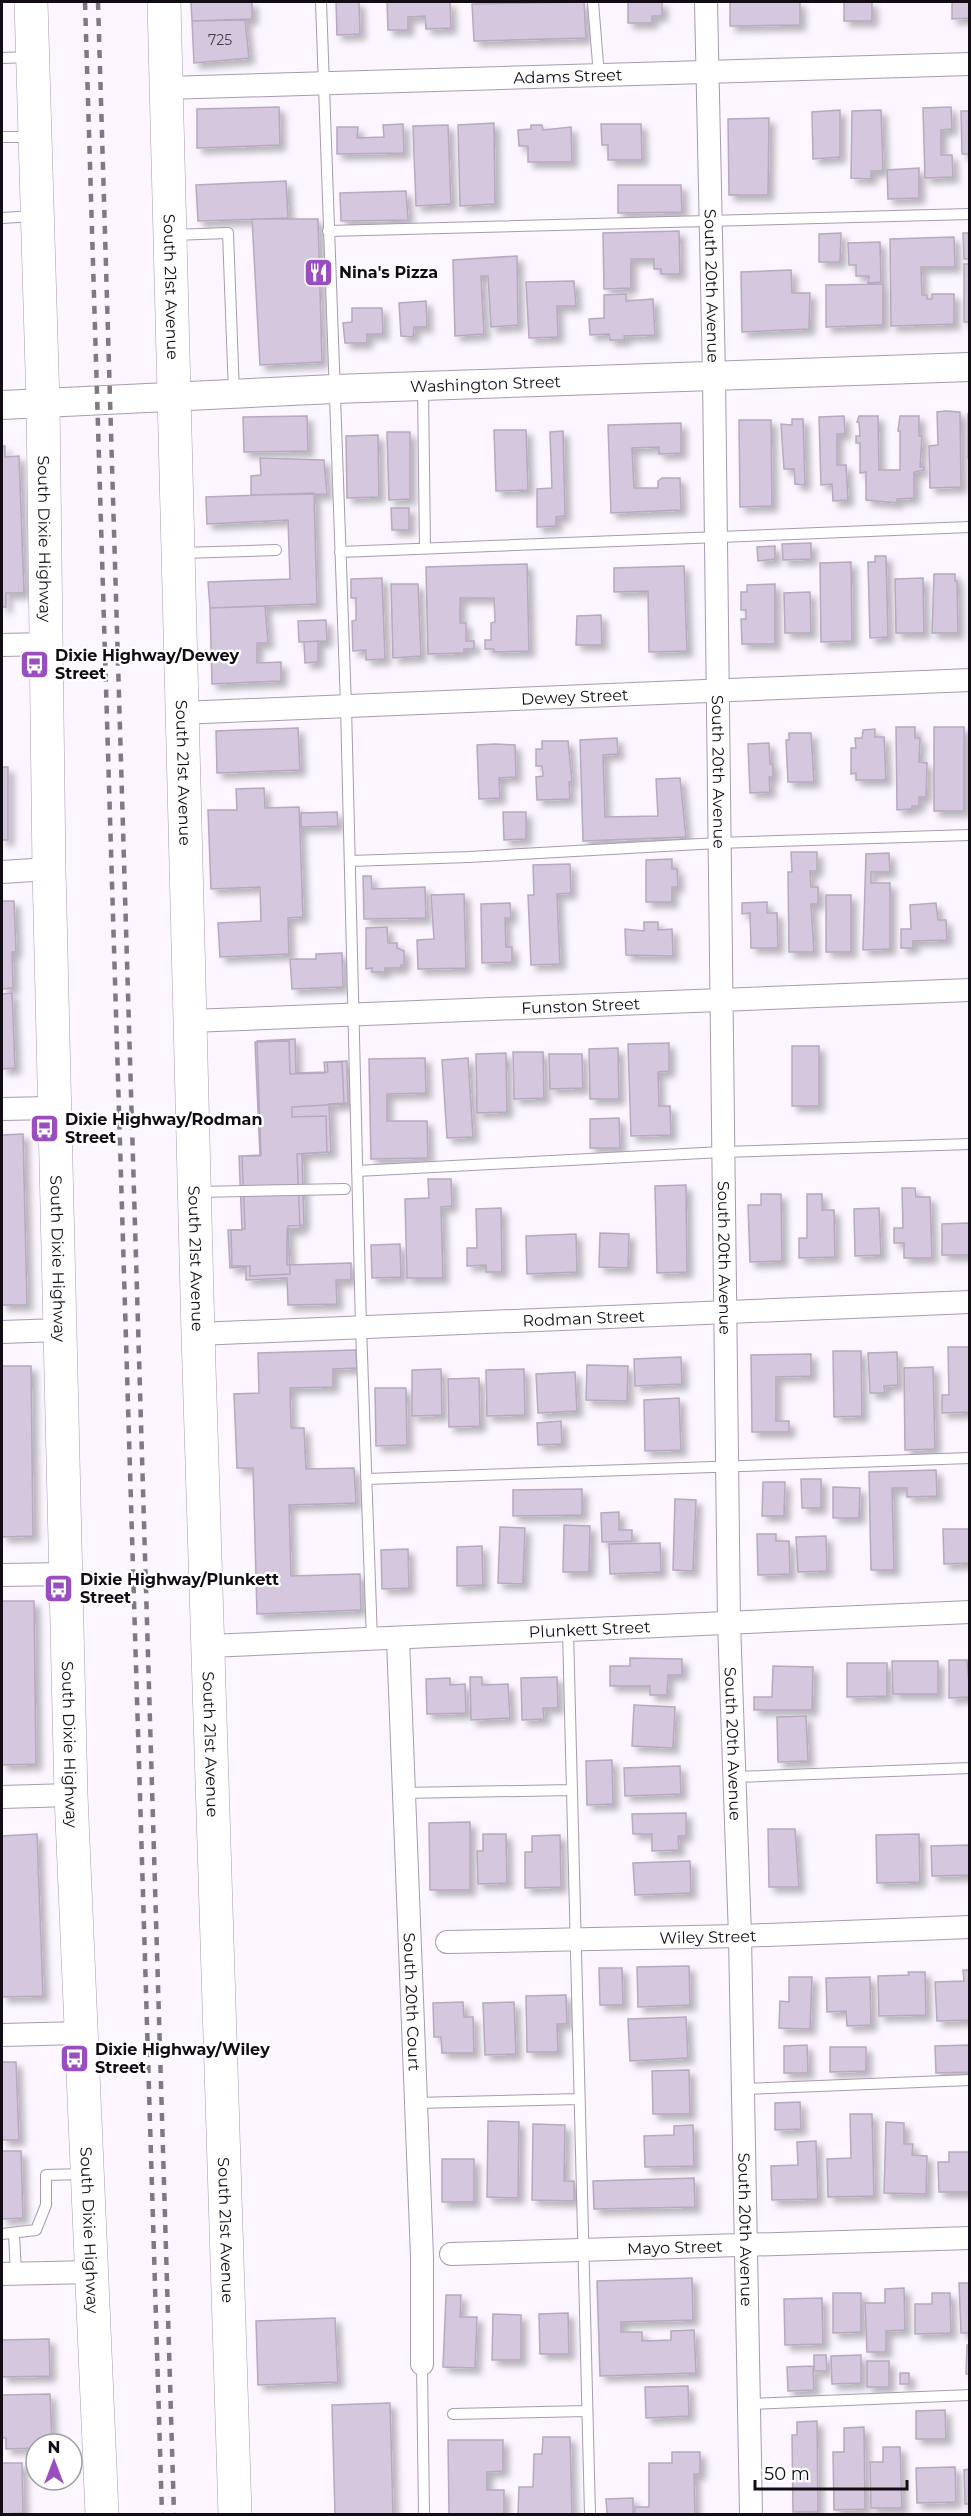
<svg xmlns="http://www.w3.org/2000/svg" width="971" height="2516" font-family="Montserrat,sans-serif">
  <defs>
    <filter id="shadow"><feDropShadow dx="5.5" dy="5.5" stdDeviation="3" flood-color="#0004"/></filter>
  </defs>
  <rect width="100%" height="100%" fill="#fbf6ff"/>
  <!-- building -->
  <path fill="#d5c8de" stroke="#b7a9bf" stroke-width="1.5" filter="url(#shadow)" d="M191,2h61v17l-60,2z
    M336,2h23l1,32 -23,1z
    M387,2h63l1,26 -25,1 -1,-13 -17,1v13h-20z
    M584,2l2,36 -112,3 -2,-37z
    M628,2h34v14h-10v7h-24z
    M730,2h70v23l-70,1z
    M844,2h28v19h-28z
    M952,2h18v16l-18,1z
    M245,20l4,38 -55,5 -2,-42z
    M279,107l1,38 -83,3v-39z
    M951,107l1,22 -11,1v25h11l1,22 -28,1 -2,-70z
    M840,110v47l-27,2 -1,-47z
    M881,110l2,61h-12v8l-20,-1 1,-67z
    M961,111h9v43h-8z
    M769,118l-1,77h-39l-1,-76z
    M494,123l1,81 -35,2 -2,-81z
    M403,124l1,29 -67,1v-27h21l-1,11 27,-1 -1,-12z
    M601,124h40l1,36h-34v-15h-6z
    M448,125l3,79 -35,2 -3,-80z
    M531,125h11l1,5 28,-3 1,35h-44v-16h-9l-1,-16 13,-1z
    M919,168v30l-31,1 -1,-29z
    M286,181l2,37 -90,3 -2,-36z
    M618,185h63l1,27 -64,1z
    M406,191l2,29 -67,1 -1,-28z
    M252,219h66l4,143 -62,3z
    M679,231l1,43h-19v-5h-7v-10h-23v29l-27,1 -1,-56z
    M841,233l-1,29h-21v-28z
    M963,233h7v26h-6z
    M954,237l1,30h-34l1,28h5v4h5v-5h22v30l-63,2 -1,-87z
    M880,242l1,40 -13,1 1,-7h-13v-11h-7l-1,-22z
    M517,256l1,69 -27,2 -3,-51h-7l3,58 -29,2 -2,-76z
    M964,264h6v58h-6z
    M791,270l1,23h18l-1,36 -67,3 -1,-60z
    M574,281l2,25h-19l1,31 -29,1 -3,-56z
    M883,284v41l-57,2v-42z
    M626,294v7l27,-2 2,36 -31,1 1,4h-15l-1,-6 -19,1 -1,-16 15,-1v-23z
    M426,301l1,26h-13l-1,10 -12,-1 -2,-33z
    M352,308h30l1,26h-16v9h-22l-2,-20 9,-1z
    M946,411l14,1 1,75 -31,1 -1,-42 9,-1 -1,-33z
    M968,414h2l-2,45z
    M307,416l1,35 -64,1 -1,-35z
    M844,416l1,18h-8v31h9l2,35 -15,1 -1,-17 -11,1 -2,-68z
    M859,416h19l1,54h21v-39h-2l2,-15h19v20h3l-2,31h4v3l-10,2v26l-17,1v4l-31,-3v-28l-6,1v-30h-4v-7h4l-1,-14h-2z
    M792,419h11l2,66 -10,-1 -1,-15h-10l-3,-45 11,1z
    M739,420h32l1,86 -32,1z
    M681,423v30l-22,1v-7l-27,1 2,40h24v-7l4,-3h18l1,32 -70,3 -3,-88z
    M494,430h32l2,60 -32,1z
    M563,431l2,85 -9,1v9l-19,1v-38l15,-1 -2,-56z
    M387,432h23v67l-21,1z
    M378,435l1,62 -32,1 -1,-62z
    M2,446h3v11l14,-1 5,137h-18v14h-4z
    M260,458l64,2 3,34 -76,1v-19l10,-1z
    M314,493l3,111 -107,4 -2,-26 82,-3 -2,-59 -81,4 -1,-27z
    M391,508h18v22h-17z
    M811,543v16l-28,1 -1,-16z
    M775,546v13l-17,2 -1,-14z
    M875,556h11l2,81 -18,1 -2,-76h7z
    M851,562l1,79 -31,1 -1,-79z
    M527,564l2,87 -35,1v-3h-9v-9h6v-17l4,-1 -1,-24h-34v25h6v18h8v8h-10v4l-36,1 -2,-87z
    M684,566l3,85 -38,1 -1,-61 -34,1v-24z
    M934,574h21v7h2l1,52h-26z
    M382,578l3,81 -19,1v-10l-13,1 -1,-30 4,-1v-22h-5v-19z
    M923,578l1,55h-28l-1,-54z
    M391,584h27l3,72 -28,2z
    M775,584v60h-33l-1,-25h5v-9h-5v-18h6v-7z
    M810,592l1,41h-26l-1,-40z
    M265,606l3,37h-11v20l24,-1v19l-69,3 -2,-76z
    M601,615l1,30h-26l1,-29z
    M326,620l1,21 -28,1 -1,-21z
    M318,641v21l-13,1 -1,-21z
    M896,727h19v11h5l-1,24 8,1 -1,34h-7v9h-7v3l-15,1z
    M934,727h30v84h-30z
    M298,728l2,42 -83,3 -1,-42z
    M875,729v8h9l2,43h-30v-7l-5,1v-26h5l-1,-10h7l1,-8z
    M789,733h22l3,49h-26l-2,-42h3z
    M617,738l1,16 -15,1 2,62 53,-1 -2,-37 24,-1 6,59 -103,4 -3,-101z
    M542,741h26l4,40 -3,1 1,17 -33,1 -1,-23 7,-1 -1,-10h-6v-17h6z
    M769,743l1,21h3v13h-4l1,15 -20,1 -2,-49z
    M495,744l20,1 1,32 -17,1 1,20 -21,1 -2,-54z
    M2,767h6v73h-6z
    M264,788l1,20 34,-1 4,110 -15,1 1,36 -69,3 -2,-34 43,-2 -1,-34 -49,2 -3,-79h29l-1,-21z
    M337,812l1,14 -37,1v-14z
    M503,812h23v27l-22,1z
    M791,852h26v19h-7l1,16h7v17h-7l3,48h-25l-1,-80h4z
    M889,853l1,19h-19v11h19v66l-27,1 3,-96z
    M672,859v10h5l1,18h-6v15h-26v-42z
    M570,864l1,29 -14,1 3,70 -29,1 -3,-70h6l-1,-30z
    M363,876h8l1,13 53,-2 1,31 -62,1z
    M464,894l2,74 -48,1 -1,-29 17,-1 -3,-44z
    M826,895h25v57h-25z
    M2,901h12l2,51h-4l1,36 -11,1z
    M767,902v11h10l1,35h-27l-1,-35 -8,1v-11z
    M510,903l1,15h-6l1,29h6v15l-30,1 -1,-59z
    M936,903l2,17h8l1,20 -34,1v7h-12v-19h10l-1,-24z
    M644,922h14v8l14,-1 1,27 -47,-1 -1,-26 19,2z
    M387,927l1,16h9v5l7,3v14h-3v3h-16v4h-13v-4l-6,1v-41z
    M342,953l1,34 -51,2 -2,-30h26v-5z
    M12,993l3,75 -13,1v-75z
    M295,1039l1,34 32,-1 -1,-10 20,-1 1,42 -19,1 2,48 -29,2 2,71 -16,1 2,48 -40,2v-10h-18l-1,-36 14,-1 -3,-73 19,-1 -4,-114z
    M289,1041l1,33 35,-1 -1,-11h18l2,42 -52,3v10l34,-1 1,36 -30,2 3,75h-13v36l64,-2v17h-15l1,24 -49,1 -1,-27 -41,2v-13l-16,1 -2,-38h14l-3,-74h21l-5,-114z
    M669,1043v28l-11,1 1,34h11l1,29 -40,1 -3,-92z
    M792,1046h27v60h-27z
    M618,1048l1,51h-29l-1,-50z
    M513,1052h30l1,46 -30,1z
    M506,1053l1,59 -30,1 -1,-59z
    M549,1054h33l1,34 -33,1z
    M425,1058l1,35 -39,1v27h40l1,37 -57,1 -2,-100z
    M468,1058l5,79 -26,1 -5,-78z
    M619,1118l1,30h-30v-29z
    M23,1134l4,171h-25v-170z
    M428,1179h23l1,27 -11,1 2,71h-36l-2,-79 24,-1z
    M686,1185l1,87 -30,1 -2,-87z
    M902,1188h13l1,9h14l2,61h-28v-15h-10v-15h9z
    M761,1194h20l1,67 -32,1 -2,-57h13z
    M807,1194h15v16h12l1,47 -36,1v-20h8z
    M501,1208l1,64h-16v-7l-19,1v-18h10l-1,-39z
    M879,1208l2,47 -26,1 -1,-47z
    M969,1223l1,32h-28v-31z
    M600,1233l29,1 -1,34 -29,-1z
    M576,1234l1,38 -50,2 -1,-38z
    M400,1244l1,33 -29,1 -1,-33z
    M948,1347h22v65l-28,1v-18h7z
    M356,1350l1,18 -24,1v18l-43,1 1,40h13l2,41 48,-1 2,35 -67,2 2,71 69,-2 1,36 -104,4 -4,-146h-16l-3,-74 25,-1 -1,-40z
    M833,1351h28l1,65 -28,1z
    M897,1352l1,33 -14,1 1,7h-15l-2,-40z
    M811,1354v22l-35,1v44h13v11h-37l-1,-77z
    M681,1357l1,27 -47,2 -1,-27z
    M587,1365l41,1 -1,35 -41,-1z
    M2,1366h29l2,170 -31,1z
    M933,1367l2,82 -30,1 -1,-82z
    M441,1369l1,46 -30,1v-46z
    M524,1369l1,46 -38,1 -1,-46z
    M575,1372l2,39 -39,2 -2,-39z
    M479,1378l1,48 -31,1 -1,-48z
    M375,1388h31l1,57 -31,1z
    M679,1398l2,52 -36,1 -1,-51z
    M561,1421l1,23 -24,1 -1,-22z
    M936,1470l1,26 -30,1v-9h-15l2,82h-23l-2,-98z
    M801,1479h20v29h-19z
    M763,1482h22l-1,34h-22z
    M833,1487l27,1 -1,30h-26z
    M582,1489v26l-69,1v-26z
    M675,1499l21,1 -3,71 -20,-1z
    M619,1512v18h13v11l-30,1 -1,-29z
    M564,1525l26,1 -1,46h-26z
    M500,1527l25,1 -2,56 -25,-1z
    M943,1529h27v34l-26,1z
    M757,1534h19v7h13l1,33 -32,1z
    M826,1536l1,35 -29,1 -2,-35z
    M660,1543l1,29 -51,2 -1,-30z
    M482,1546l1,39 -26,1v-39z
    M408,1549l1,39 -27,1 -1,-39z
    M2,1601h32l2,163 -34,1z
    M630,1658l52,1v16h-14l-1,20h-17v-9h-40v-20h20z
    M949,1660h18l3,37 -21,1z
    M892,1661h46v33h-45z
    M847,1663h40v33l-40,1z
    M773,1666l40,1 -1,43h-58v-13h18z
    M470,1677h12v8l26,-1 2,34 -39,2z
    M557,1677l1,31h-15l1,11 -22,1 -1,-42z
    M450,1678v7l15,-1 1,29 -39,1 -1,-35z
    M634,1705l41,2 -2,41 -41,-2z
    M806,1716l2,45 -30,1 -1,-45z
    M612,1760l1,44 -26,1 -1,-44z
    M680,1766l1,28 -56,2 -1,-28z
    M686,1813v23h-8l1,14 -27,1v-17h-19l-1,-20z
    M470,1822v68h-40l-1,-67z
    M768,1829h27l4,58h-30z
    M37,1834l6,162 -41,1v-161z
    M483,1834h23l1,49 -29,1 -1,-33h6z
    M919,1834l1,48 -43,1 -1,-48z
    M560,1835l1,52 -36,1v-36h7v-16z
    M970,1845v30l-38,1 -1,-30z
    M690,1861l1,32 -56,2 -2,-32z
    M689,1966l1,39 -52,2 -1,-40z
    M599,1968h23l1,37h-23z
    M963,1970h7v50l-33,1 -2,-39 29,-1z
    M908,1972h17l1,43 -47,1 -1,-40 31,-1z
    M789,1977h23l-2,52 -31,-1 1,-27 9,1z
    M870,1977l1,48 -24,1 -1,-15 -19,1 -1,-34z
    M566,1995l1,29h-10l1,28h-31l-1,-56z
    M463,2002l1,15h9l1,36h-32l-1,-16h-7l-1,-34z
    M514,2002l2,52 -31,1 -2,-52z
    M686,2017l2,41 -58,3 -2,-42z
    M807,2045l1,28h-24v-27z
    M970,2045v27l-34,1 -1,-27z
    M830,2047h36v24l-36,1z
    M2,2062h14l3,78h-17z
    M689,2070l1,44h-37l-1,-43z
    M800,2102l1,27 -26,1v-27z
    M850,2114h22l2,82 -46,1 -1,-38 24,-1z
    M488,2121l31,1 -1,76 -31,-1z
    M886,2122l18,1v21h9l-1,11 15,1 -1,38 -42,-1z
    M533,2124l32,1 -1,56h10v20l-42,-1z
    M693,2125l1,41 -49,1 -1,-31 30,-1v-9z
    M816,2141l2,58 -46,1 -1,-34 27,-1 -1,-23z
    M2,2151h19l2,67 -21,1z
    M949,2152h21v40h-31l-1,-30h11z
    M442,2159h32v43h-32z
    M694,2178l1,29 -101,2 -1,-28z
    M692,2278l1,42 -72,2v10h21v9l29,-1v-9l23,-1 2,43 -96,3 -3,-95z
    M959,2283h11v50h-9z
    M904,2288l1,42 -19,1v21h-19l-2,-49h20v-14z
    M833,2293h28v39l-28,1z
    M932,2293h18l1,40 -36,1v-30h17z
    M446,2295h15l-1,22h17l-2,51 -32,-1z
    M822,2298l1,46 -38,1 -1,-46z
    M568,2313l1,41h-29l-1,-40z
    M493,2314l28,1v45h-29z
    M335,2318l3,64 -80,3 -2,-64z
    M49,2339l1,37 -48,1v-37z
    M967,2345h3v29h-4z
    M814,2355h12l1,16h-13z
    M861,2355v28l-29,1 -1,-28z
    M867,2361h22v26h-22z
    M813,2366l1,24 -26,1 -1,-24z
    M900,2373h9v11h-9z
    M688,2386l1,30 -43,2 -1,-31z
    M50,2394l2,50h-16v4l-30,1v-11h-4v-43z
    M390,2403l3,111h-58l-3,-109z
    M945,2410l1,29h-30v-28z
    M817,2421l1,91h-25l-1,-77h5v-13z
    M864,2427l1,82 -31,1 -1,-58h11v-24z
    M543,2437h27l2,77h-54l1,-27h14l1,-33h8z
    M448,2440h55v31l-16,1v18h17v24h-55z
    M883,2447h17l2,61h-31l-1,-46h13z
    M672,2452h28v22h-6l1,40h-60v-7h14v-44h23z
    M2,2463h20l1,50 -21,1z
    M955,2467l1,35 -39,1 -1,-35z
    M970,2469v35h-5l-1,-34z
    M633,2498v16h-26l-1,-15z"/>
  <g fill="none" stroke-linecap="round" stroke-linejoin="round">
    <defs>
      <path id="service" d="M321,2l25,704 15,621 11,313
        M593,2l6,74
        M2,58l28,-1
        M2,137h30
        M2,218l33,-2
        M328,231l642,-17
        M173,235l55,-2 6,161
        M423,386l2,163
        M340,552l630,-25
        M181,553l95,-3
        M350,861l119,-4 249,-14 252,-8
        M357,1171l365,-19 248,-8
        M198,1192l147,-3
        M367,1479l603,-21
        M568,1631l22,883
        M735,1777l235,-9
        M403,1793l169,-3
        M742,2089l228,-9
        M415,2103l164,-4
        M2,2234l34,-4 10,-25v-30l37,-1
        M14,2234l2,40
        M422,2364l2,150
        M749,2404l221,-9
        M453,2414l134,-3"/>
      <g id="minor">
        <path id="s1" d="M706,2l8,374 15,1247 11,313 11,578"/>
        <path id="s2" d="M166,88l804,-24"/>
        <path d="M2,645l44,-1"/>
        <path id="s3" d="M181,713l789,-33"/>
        <path d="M2,872l47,-3"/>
        <path id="s4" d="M191,1021l779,-31"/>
        <path d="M2,1109l51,-1"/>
        <path d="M2,1332l58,-2"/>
        <path id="s5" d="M198,1334l772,-32"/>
        <path d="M2,1575l65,-1"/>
        <path id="s6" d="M398,1639l24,618v107"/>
        <path id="s7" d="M209,1646l761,-34"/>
        <path d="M2,1797l69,-2"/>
        <path id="s8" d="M447,1942l293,-6 230,-9"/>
        <path d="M2,2035l79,-2"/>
        <path id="s9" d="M451,2254l519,-16"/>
        <path d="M2,2274l90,-2"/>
      </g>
      <g id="tertiary">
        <path id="s10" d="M2,405l332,-16 636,-22"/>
      </g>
      <g id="primary">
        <path id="s11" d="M31,2l12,402 6,465 22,926 31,719"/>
        <path id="s12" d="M164,2l34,1332 37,1180"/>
      </g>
    </defs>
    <!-- service casing -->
    <use href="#service" stroke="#a89bb0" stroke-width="12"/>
    <!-- minor casing -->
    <use href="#minor" stroke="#a89bb0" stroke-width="24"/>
    <!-- tertiary casing -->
    <use href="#tertiary" stroke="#a89bb0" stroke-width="30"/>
    <!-- primary casing -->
    <use href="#primary" stroke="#a89bb0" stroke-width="34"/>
    <!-- service -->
    <use href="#service" stroke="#fff" stroke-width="10"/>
    <!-- minor -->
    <use href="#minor" stroke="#fff" stroke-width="22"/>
    <!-- tertiary -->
    <use href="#tertiary" stroke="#fff" stroke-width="28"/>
    <!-- primary -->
    <use href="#primary" stroke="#fff" stroke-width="33"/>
    <!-- rail -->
    <path stroke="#7f7a82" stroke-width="4.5" stroke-dasharray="8 8" stroke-linecap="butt" d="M85,2l77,2512
      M98,2l76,2512"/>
  </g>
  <!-- icons -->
  <defs>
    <symbol id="restaurant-square" viewBox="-11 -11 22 22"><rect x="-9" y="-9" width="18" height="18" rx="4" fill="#994dbe" stroke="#fff"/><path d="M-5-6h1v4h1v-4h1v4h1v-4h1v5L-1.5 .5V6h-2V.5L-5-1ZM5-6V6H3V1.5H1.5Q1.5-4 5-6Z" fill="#fff"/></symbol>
    <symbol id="bus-square" viewBox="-11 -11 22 22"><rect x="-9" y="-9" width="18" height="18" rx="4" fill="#994dbe" stroke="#fff"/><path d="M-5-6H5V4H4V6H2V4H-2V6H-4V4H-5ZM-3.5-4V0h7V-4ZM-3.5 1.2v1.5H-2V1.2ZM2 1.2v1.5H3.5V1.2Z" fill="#fff"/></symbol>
  </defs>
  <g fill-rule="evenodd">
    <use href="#restaurant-square" x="302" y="256" width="33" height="33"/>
    <use href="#bus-square" x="18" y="648" width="33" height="33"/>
    <use href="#bus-square" x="28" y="1112" width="33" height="33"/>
    <use href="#bus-square" x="42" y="1572" width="33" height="33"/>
    <use href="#bus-square" x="58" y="2042" width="33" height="33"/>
  </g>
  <g text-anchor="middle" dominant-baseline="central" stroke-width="4.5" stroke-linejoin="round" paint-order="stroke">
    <!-- number labels -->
    <g font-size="14" fill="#433c46">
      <text x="220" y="40">725</text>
    </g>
    <!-- street labels -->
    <g font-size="16" fill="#120d14" stroke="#fff">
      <text stroke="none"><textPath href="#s2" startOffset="402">Adams Street</textPath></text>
      <text stroke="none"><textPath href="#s12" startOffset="285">South 21st Avenue</textPath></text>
      <text stroke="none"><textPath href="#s1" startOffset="284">South 20th Avenue</textPath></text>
      <text stroke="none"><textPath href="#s10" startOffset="484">Washington Street</textPath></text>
      <text stroke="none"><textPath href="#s11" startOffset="537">South Dixie Highway</textPath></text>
      <text stroke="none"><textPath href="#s3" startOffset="394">Dewey Street</textPath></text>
      <text stroke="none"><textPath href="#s12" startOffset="771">South 21st Avenue</textPath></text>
      <text stroke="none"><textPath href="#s1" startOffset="770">South 20th Avenue</textPath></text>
      <text stroke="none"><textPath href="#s4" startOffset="390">Funston Street</textPath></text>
      <text stroke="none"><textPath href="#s11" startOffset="1257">South Dixie Highway</textPath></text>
      <text stroke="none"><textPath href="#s12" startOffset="1257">South 21st Avenue</textPath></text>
      <text stroke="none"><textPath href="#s1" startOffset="1256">South 20th Avenue</textPath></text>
      <text stroke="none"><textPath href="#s5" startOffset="386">Rodman Street</textPath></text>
      <text stroke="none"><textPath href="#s7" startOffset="381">Plunkett Street</textPath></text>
      <text stroke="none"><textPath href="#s11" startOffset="1743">South Dixie Highway</textPath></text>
      <text stroke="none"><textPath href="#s12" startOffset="1743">South 21st Avenue</textPath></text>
      <text stroke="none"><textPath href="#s1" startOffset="1742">South 20th Avenue</textPath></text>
      <text stroke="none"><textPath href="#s8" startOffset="261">Wiley Street</textPath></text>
      <text stroke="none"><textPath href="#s6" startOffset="363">South 20th Court</textPath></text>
      <text stroke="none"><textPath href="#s11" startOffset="2229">South Dixie Highway</textPath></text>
      <text stroke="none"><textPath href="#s12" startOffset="2229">South 21st Avenue</textPath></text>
      <text stroke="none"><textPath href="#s1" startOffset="2228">South 20th Avenue</textPath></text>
      <text stroke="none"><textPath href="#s9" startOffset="224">Mayo Street</textPath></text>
    </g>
    <!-- poi labels -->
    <g font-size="16" font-weight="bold" fill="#120d14" stroke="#fff" text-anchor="start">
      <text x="339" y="272">Nina's Pizza</text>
      <text x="55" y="655">Dixie Highway/Dewey<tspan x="55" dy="18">Street</tspan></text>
      <text x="65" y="1119">Dixie Highway/Rodman<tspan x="65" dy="18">Street</tspan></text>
      <text x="80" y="1579">Dixie Highway/Plunkett<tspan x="80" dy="18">Street</tspan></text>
      <text x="95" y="2049">Dixie Highway/Wiley<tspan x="95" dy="18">Street</tspan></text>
    </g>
  </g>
  <!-- border -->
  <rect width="971" height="2516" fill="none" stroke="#120d14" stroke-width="6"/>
  <!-- north arrow -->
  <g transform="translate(54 2462)"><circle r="28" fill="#ffffff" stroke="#a09ea1" stroke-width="1.5"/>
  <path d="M0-4.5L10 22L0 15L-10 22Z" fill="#994dbe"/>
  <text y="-9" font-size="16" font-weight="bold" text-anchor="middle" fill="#120d14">N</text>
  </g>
  <!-- scale -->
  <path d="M755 2480v9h152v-9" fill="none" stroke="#120d14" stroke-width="3"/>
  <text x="764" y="2480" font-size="18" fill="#120d14" stroke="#ffffff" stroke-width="4.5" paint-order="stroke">50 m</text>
</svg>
